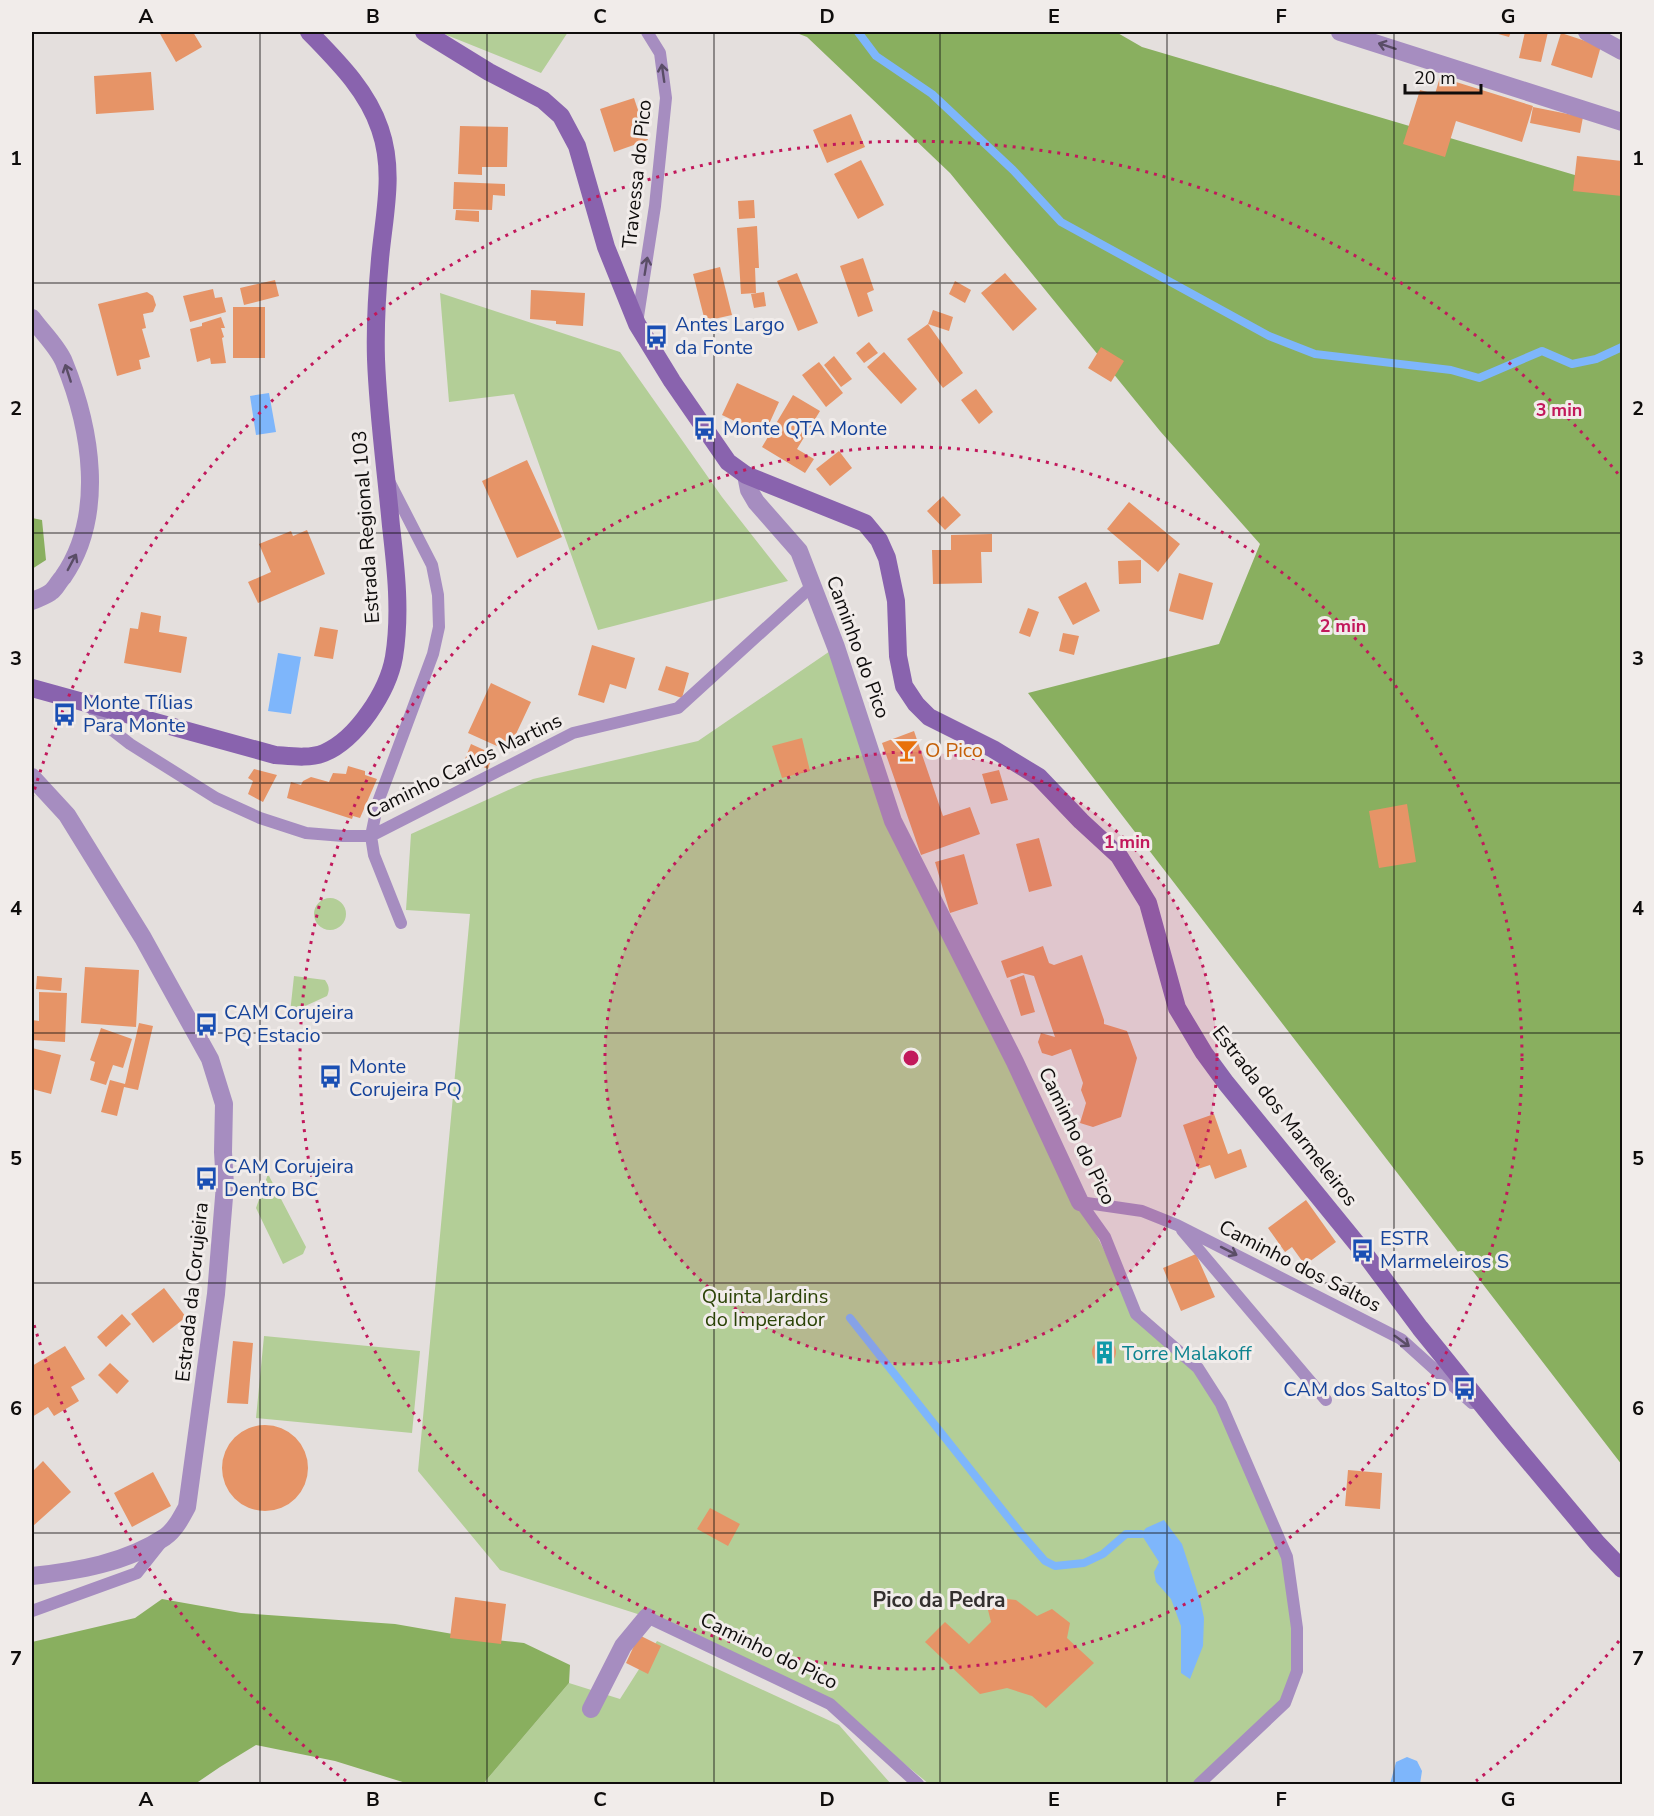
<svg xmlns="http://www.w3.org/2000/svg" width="1654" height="1816" font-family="'Nunito Sans',sans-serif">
  <rect width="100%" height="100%" fill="#e4dfdd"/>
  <!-- green -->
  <path fill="#b3ce97" d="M439,32h129l-27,41z
    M440,293l180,59 102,145 66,84 -190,49 -84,-236 -65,8z
    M836,647l57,174 187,381 56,112 62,54 89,189 10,114 -12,32 -86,81h-270l-99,-81 -183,-86 -147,-47 -82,-99 52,-557 -64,-4 5,-76 122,-55 165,-38z
    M314 914a16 16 0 1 1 32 0a16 16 0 1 1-32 0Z
    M294,976l31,4c4,6 5,9 2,16l-37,17z
    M268,1174l38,73 -3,7 -20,10 -27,-56z
    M264,1336l156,15 -8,82 -156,-15z
    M657,1641l182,84 52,59h-408l86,-101 51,16z"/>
  <!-- forest -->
  <path fill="#89af5f" d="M794,32h322l26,15 480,142v1276l-594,-772 191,-49 41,-100 -100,-113 -210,-258 -143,-136z
    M32,518l10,2 4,40 -14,9z
    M162,1599l79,14 154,11 81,14 48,5 46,22 -1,18 -86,101h-74l-74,-23 -79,-16 -36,22 -25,17h-163v-142l103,-24z"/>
  <!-- water -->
  <path fill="#7eb6fb" d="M269,393l7,39 -20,3 -6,-39z
    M278,653l23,4 -10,57 -23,-3z
    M1164,1520l18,24 18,56 4,18 -1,28 -13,33 -9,-6v-47l-10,-27 -15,-17 -2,-10 5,-10 -18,-28 5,-6z
    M1407,1757l10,4 5,10 -2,13h-30l6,-22z"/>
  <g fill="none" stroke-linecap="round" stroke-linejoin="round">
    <!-- stream -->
    <path stroke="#7eb6fb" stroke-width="8" d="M858,32l18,24 56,38 81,76 48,52 208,114 46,18 136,16 28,8 63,-27 30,13 24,-5 26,-12
      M850,1318l169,213 26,30 10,5 29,-3 19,-9 23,-20h15"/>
  </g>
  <!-- building -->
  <path fill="#e69467" d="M159,32h24l1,2 9,-2 9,15 -26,15z
    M1491,32h20l-2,5z
    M1525,32h23l-7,30 -22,-4z
    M1561,33l40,13 -9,32 -41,-13z
    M151,72l3,38 -58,4 -2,-38z
    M1440,77l93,29 -11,36 -66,-21 -11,36 -42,-13 17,-54 15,4z
    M634,98l14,42 -34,12 -14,-43z
    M1533,107l50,10 -3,16 -50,-10z
    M851,114l14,33 -38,16 -14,-33z
    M460,126l48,1 -1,40h-25v8l-24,-1z
    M1577,156l45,5v35l-49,-5z
    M861,160l23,45 -26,14 -24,-45z
    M454,182l51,2v12l-12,-1 -1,15 -39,-1z
    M754,200l1,18 -16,1 -1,-18z
    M456,210l23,1v11l-24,-2z
    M757,226l2,42h-4l1,25 -15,1 -4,-66z
    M863,258l11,32 -7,3 6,18 -15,6 -18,-51z
    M720,267l12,48 -27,6 -12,-47z
    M797,273l21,50 -20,8 -21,-50z
    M1005,273l32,36 -24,22 -32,-38z
    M275,280l4,16 -35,9 -4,-17z
    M955,281l16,9 -6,13 -16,-9z
    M213,289l2,9 7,-1 4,15 -36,10 -7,-26z
    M531,290l54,3 -2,33 -27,-2v-3l-26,-2z
    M147,292l6,4 3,9 -3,7 -10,2 3,14 -4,1 8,28 -11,3 2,9 -24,7 -19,-72z
    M764,292l2,14 -12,2 -3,-14z
    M233,307h32v51h-32z
    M933,310l20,7 -4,14 -21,-7z
    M221,317l4,11h-4l3,9 -2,1 4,25 -15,1 -1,-6 -13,4 -7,-33 12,-3v-3z
    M928,324l35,49 -20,15 -36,-49z
    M869,342l9,11 -14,10 -8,-10z
    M1101,347l23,14 -13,21 -23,-14z
    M884,352l33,37 -16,15 -34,-37z
    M834,356l18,23 -11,8 -17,-22z
    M819,362l24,31 -17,14 -24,-32z
    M737,383l42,19 -15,33 -42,-20z
    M976,389l17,23 -14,12 -18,-24z
    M793,395l27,16 -23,38 17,10 -9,14 -43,-26z
    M839,451l13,17 -22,18 -14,-17z
    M527,460l35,77 -45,21 -35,-77z
    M943,496l18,19 -16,15 -18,-19z
    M1129,502l51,42 -22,28 -51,-43z
    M307,530l18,44 -67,29 -10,-21 23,-10 -12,-28 32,-13 2,5z
    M992,534v18h-11l1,31 -49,1 -1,-34h19v-15z
    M1141,560v23l-22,1 -1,-23z
    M1179,573l34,10 -10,37 -34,-9z
    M1086,582l14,29 -27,14 -15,-28z
    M1028,608l11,4 -9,25 -11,-4z
    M141,612l20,4 -2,16 28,5 -6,36 -57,-10 6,-35 8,1z
    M320,627l18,3 -5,29 -19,-3z
    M1063,633l16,3 -5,19 -15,-4z
    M592,645l43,13 -9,31 -16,-5 -6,19 -26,-8z
    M666,666l23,7 -7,25 -24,-8z
    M491,683l40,19 -23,49 -40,-18z
    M914,731l29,85 27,-9 10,27 -59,21 -39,-112z
    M802,738l8,33 -28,7 -10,-32z
    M471,744l22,10 -5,15 -23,-10z
    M348,766l17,5v4l12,4 -17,39 -7,-2 -1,3 -65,-21 4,-16 10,3 2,-4 8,-4 18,5 4,-9 13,1z
    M254,769l23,6 -14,27 -15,-8 5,-13 -5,-3z
    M999,770l9,30 -17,4 -9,-30z
    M1407,804l9,58 -37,6 -10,-57z
    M1039,838l13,48 -23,6 -13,-48z
    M964,854l14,50 -28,9 -15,-51z
    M1043,946l6,17 5,2 28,-10 22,65v4l23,7 10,27 -16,59 -28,10 -13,-4 6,-20 -5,-13 2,-7 -12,-34 -19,7 -10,-3 -4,-11 3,-9 14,4 -21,-61 -12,-3 -15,5 -6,-17z
    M85,967l54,3 -3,57 -55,-4z
    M1024,975l11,37 -14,4 -11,-36z
    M37,976l25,2 -1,13 -25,-2z
    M39,992l28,1 -2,49 -33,-2v-20l7,1z
    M139,1023l14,3 -15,64 -14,-3 -7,29 -16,-4 9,-32 15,4z
    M101,1028l31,11 -9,29 -10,-3 -7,20 -16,-5 5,-18 -5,-2z
    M32,1048l29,7 -10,39 -19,-5z
    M1214,1114l14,40 13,-5 6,18 -32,12 -5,-14 -12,4 -15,-44z
    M1306,1200l30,42 -31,23 -13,-18 -7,5 -17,-24z
    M1196,1254l19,43 -34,14 -18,-43z
    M164,1288l22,29 -33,26 -22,-29z
    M122,1314l9,10 -25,23 -9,-10z
    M1092 1352a12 12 0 1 1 24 0a12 12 0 1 1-24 0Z
    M233,1341l20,2 -5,61 -21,-1z
    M65,1346l20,33 -14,8 8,14 -25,15 -6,-9 -16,10v-51z
    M110,1363l19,18 -12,13 -19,-19z
    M222 1468a43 43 0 1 1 86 0a43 43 0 1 1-86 0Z
    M43,1461l28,31 -38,34 -1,-54z
    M1348,1470l34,3 -2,36 -35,-3z
    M153,1472l18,34 -39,21 -18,-34z
    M710,1508l30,16 -12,22 -31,-17z
    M455,1597l51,7 -5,40 -51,-6z
    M1007,1599l9,1 21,16 15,-7 18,14 -3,15 27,25 -48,45 -14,-12 -25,-8 -27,6 -55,-52 20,-20 24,22 22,-22 -3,-12 8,-7z
    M639,1635l22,11 -13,28 -22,-11z"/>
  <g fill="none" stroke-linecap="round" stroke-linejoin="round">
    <!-- lane -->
    <path stroke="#a68dc0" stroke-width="12" d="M637,323l18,-117 11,-108 -6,-45 -13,-21
      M390,483l42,82 6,30 1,32 -6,27 -55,148 -7,34 3,19 27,68
      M87,703l20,23 23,18 86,54 44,20 46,15 37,3h28l202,-103 105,-25 134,-122
      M1080,1202l25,35 31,77 62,54 23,36 66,153 10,71v43l-12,32 -86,81
      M1080,1202l62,9 35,14 224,114 71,64
      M1182,1230l144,170
      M32,1611l105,-38 23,-29
      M647,1617l183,87 88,80"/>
    <!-- street -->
    <path stroke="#a68dc0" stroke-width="18" d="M1340,32l282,90
      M1587,32l35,19
      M32,318c10,14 26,29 32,44 27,66 42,153 -1,215 -4,4 -7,11 -11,14 -5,5 -14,7 -20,10
      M746,475l3,15 7,12 43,49 37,96 57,174 122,241 65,140
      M32,777l35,38 76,123 67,121 14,45 -1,48 2,33 -9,109 -29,213c-6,11 -12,23 -22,30 -39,26 -88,34 -133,39
      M591,1709l32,-63 24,-29"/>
    <!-- secondary -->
    <path stroke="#8963ae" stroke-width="18" d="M424,32l65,40 54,28 18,16 16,30 29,101 31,77 35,57 56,81 18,13 119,48 14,17 8,18 9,43 2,55 6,30 12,18 13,13 64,32 46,28 42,44 38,35 29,47 29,105 27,45 22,30 136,167 58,78 85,105 92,110 25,26
      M32,688l243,67c15,1 34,4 49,-2 33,-14 64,-62 70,-96 7,-43 2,-88 -3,-131 -5,-55 -13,-112 -15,-167 -1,-33 1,-67 4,-100 4,-44 15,-87 0,-130 -13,-39 -43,-68 -71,-97"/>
  </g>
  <!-- one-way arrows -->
  <defs><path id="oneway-shaft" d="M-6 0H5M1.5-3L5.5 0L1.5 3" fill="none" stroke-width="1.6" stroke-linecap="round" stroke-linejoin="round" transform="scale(1.5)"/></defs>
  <g stroke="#5a4d66">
    <use href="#oneway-shaft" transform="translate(1387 46) rotate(-162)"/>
    <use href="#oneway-shaft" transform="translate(663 73) rotate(-98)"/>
    <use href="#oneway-shaft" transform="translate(646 266) rotate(-81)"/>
    <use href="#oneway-shaft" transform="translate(68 373) rotate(-108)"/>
    <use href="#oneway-shaft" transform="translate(72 562) rotate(-62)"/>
    <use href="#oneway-shaft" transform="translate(1229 1251) rotate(27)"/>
    <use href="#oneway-shaft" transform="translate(1402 1341) rotate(36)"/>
  </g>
  <!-- grid -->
  <path fill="none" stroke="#0f0d0c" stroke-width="1.5" stroke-opacity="0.55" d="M260,32v1752M487,32v1752M714,32v1752M940,32v1752M1167,32v1752M1394,32v1752M32,283h1590M32,533h1590M32,783h1590M32,1033h1590M32,1283h1590M32,1533h1590"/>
  <!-- distance rings -->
  <circle cx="911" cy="1058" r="306" fill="#c2185b" fill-opacity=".12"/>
  <g fill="none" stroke="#c2185b" stroke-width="3" stroke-dasharray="3 6">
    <circle cx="911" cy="1058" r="306"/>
    <circle cx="911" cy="1058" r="611"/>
    <path d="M1619 1641A917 917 0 0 1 1476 1781M346 1781A917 917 0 0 1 32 1318M32 798A917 917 0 0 1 1619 475"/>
  </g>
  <!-- icons -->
  <defs>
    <symbol id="bus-bare" viewBox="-9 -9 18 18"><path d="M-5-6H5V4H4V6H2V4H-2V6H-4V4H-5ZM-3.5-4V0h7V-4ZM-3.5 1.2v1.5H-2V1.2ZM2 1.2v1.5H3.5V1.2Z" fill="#1a4fb4" stroke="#f1ecea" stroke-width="2.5" paint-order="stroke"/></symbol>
    <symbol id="bar-bare" viewBox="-9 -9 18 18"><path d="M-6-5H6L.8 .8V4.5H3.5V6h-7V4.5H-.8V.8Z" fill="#e8710a" stroke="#f1ecea" stroke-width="2.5" paint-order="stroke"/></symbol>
    <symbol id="building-bare" viewBox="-9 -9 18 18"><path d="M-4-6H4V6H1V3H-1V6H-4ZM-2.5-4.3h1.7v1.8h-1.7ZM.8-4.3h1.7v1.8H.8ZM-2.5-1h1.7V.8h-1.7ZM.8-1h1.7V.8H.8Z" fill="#0f9aa8" stroke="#f1ecea" stroke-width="2.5" paint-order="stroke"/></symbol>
  </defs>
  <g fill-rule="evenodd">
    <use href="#bus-bare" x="640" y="320" width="33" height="33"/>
    <use href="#bus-bare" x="688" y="412" width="33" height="33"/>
    <use href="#bus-bare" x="48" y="698" width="33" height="33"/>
    <use href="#bar-bare" x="890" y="734" width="33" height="33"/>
    <use href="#bus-bare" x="190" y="1008" width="33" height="33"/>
    <use href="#bus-bare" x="314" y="1060" width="33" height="33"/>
    <use href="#bus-bare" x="190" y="1162" width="33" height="33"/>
    <use href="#bus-bare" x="1346" y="1234" width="33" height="33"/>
    <use href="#building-bare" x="1088" y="1336" width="33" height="33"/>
    <use href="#bus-bare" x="1448" y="1372" width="33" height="33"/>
  </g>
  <g text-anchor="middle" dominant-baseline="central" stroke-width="6" stroke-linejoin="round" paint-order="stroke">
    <!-- street labels -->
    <g font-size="20" fill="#0f0d0c" stroke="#f1ecea">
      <text transform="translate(637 174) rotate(-84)">Travessa do Pico</text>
      <text transform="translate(366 527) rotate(-94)">Estrada Regional 103</text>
      <text transform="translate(858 647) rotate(70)">Caminho do Pico</text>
      <text transform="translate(464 766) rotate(-26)">Caminho Carlos Martins</text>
      <text transform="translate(1285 1116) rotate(52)">Estrada dos Marmeleiros</text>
      <text transform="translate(1077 1136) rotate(64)">Caminho do Pico</text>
      <text transform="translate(1300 1266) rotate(27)">Caminho dos Saltos</text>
      <text transform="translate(192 1292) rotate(-84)">Estrada da Corujeira</text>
      <text transform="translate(769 1651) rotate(26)">Caminho do Pico</text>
    </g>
    <!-- transit labels -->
    <g font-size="20" fill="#164399" stroke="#f1ecea" text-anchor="start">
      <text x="675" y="324">Antes Largo<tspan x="675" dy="23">da Fonte</tspan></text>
      <text x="723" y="428">Monte QTA Monte</text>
      <text x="83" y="702">Monte Tílias<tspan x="83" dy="23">Para Monte</tspan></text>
      <text x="224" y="1012">CAM Corujeira<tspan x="224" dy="23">PQ Estacio</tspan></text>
      <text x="349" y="1066">Monte<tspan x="349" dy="23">Corujeira PQ</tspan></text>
      <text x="224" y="1166">CAM Corujeira<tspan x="224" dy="23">Dentro BC</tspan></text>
      <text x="1380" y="1238">ESTR<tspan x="1380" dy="23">Marmeleiros S</tspan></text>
      <text x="1447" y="1389" text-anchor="end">CAM dos Saltos D</text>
    </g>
    <!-- food labels -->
    <g font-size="20" fill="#c56008" stroke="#f1ecea" text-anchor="start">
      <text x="925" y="750">O Pico</text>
    </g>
    <!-- park labels -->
    <g font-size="20" fill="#2b4306" stroke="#f1ecea">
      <text x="765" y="1296">Quinta Jardins<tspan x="765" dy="23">do Imperador</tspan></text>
    </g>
    <!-- culture labels -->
    <g font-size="20" fill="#0d838f" stroke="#f1ecea" text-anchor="start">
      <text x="1122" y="1353">Torre Malakoff</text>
    </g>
    <!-- neighbourhood labels -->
    <g font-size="21" font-weight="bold" fill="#332f2e" stroke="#f1ecea">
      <text x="939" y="1600">Pico da Pedra</text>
    </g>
  </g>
  <circle cx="911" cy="1058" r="9" fill="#c2185b" stroke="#f1ecea" stroke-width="3"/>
  <g font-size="18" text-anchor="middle" font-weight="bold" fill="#c2185b" stroke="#f1ecea" stroke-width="6" stroke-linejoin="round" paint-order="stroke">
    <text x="1559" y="416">3 min</text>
    <text x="1343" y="632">2 min</text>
    <text x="1127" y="848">1 min</text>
  </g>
  <!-- border -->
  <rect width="1654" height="1816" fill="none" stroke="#f1ecea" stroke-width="66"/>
  <!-- scale -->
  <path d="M1405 84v9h76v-9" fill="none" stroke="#0f0d0c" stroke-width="3"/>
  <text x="1414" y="84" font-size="18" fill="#0f0d0c" stroke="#f1ecea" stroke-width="4.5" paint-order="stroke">20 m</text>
  <rect x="33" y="33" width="1588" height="1750" fill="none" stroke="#0f0d0c" stroke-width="2"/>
  <g font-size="20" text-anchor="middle" font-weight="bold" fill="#0f0d0c">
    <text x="146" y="23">A</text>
    <text x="373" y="23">B</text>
    <text x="600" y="23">C</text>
    <text x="827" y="23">D</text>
    <text x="1054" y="23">E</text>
    <text x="1281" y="23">F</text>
    <text x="1508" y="23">G</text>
    <text x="16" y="165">1</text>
    <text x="1638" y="165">1</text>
    <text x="16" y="415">2</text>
    <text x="1638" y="415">2</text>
    <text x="16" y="665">3</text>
    <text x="1638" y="665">3</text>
    <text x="16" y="915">4</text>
    <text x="1638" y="915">4</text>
    <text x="16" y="1165">5</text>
    <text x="1638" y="1165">5</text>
    <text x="16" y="1415">6</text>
    <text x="1638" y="1415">6</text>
    <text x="16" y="1665">7</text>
    <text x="1638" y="1665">7</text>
    <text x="146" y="1806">A</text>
    <text x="373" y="1806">B</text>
    <text x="600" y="1806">C</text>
    <text x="827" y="1806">D</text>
    <text x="1054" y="1806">E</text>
    <text x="1281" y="1806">F</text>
    <text x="1508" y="1806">G</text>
  </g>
</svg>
